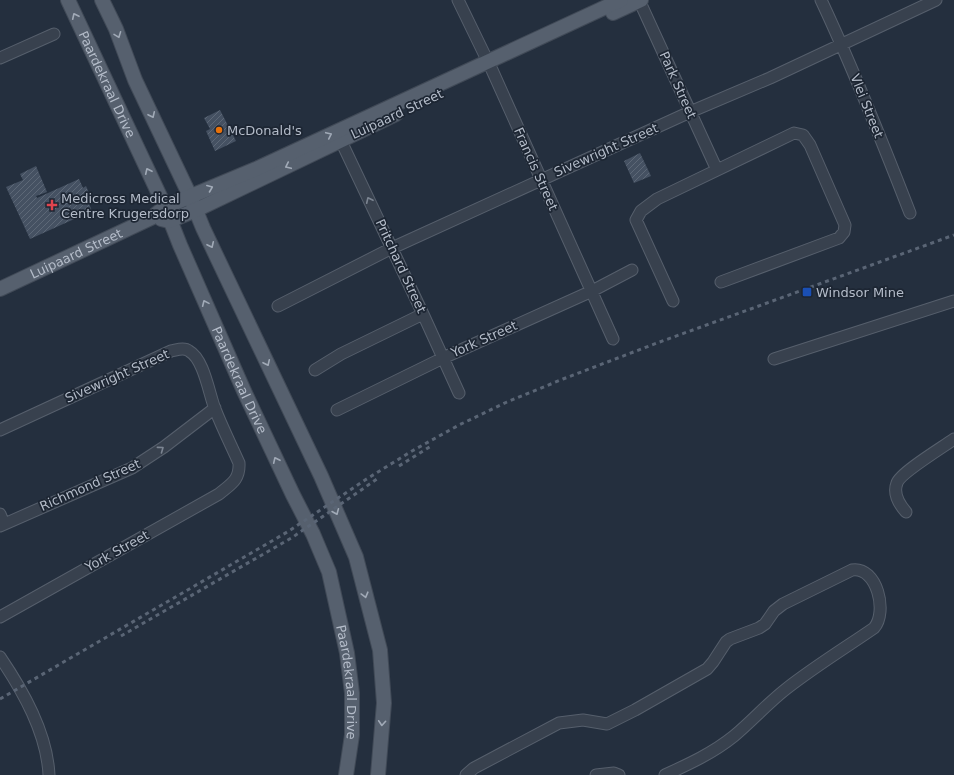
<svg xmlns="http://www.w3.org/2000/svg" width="954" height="775" font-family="'DejaVu Sans',sans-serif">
  <defs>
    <pattern id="building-hatch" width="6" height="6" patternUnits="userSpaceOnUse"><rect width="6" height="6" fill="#455162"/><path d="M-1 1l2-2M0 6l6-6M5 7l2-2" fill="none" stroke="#5d6877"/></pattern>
  </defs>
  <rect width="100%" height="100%" fill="#242f3e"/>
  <!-- building -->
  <path fill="url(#building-hatch)" d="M220,110l16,31 -21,10 -9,-20 4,-2 -6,-11z
    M640,153l11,23 -17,7 -10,-22z
    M36,166l11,26 -11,4 1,2 42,-19 4,9 3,-2 6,14 -4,1 4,10 -62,28 -24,-52 17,-7 -3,-6z"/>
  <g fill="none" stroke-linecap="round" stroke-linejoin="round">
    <defs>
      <path id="minor" d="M458,0l34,70 121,269
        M639,0l78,170
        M821,0c33,70 61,141 89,213
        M0,58l54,-24
        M341,141l82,173 36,79
        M673,301l-37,-81 5,-9 16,-12 137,-66 9,2 7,10 35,80 -1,7 -5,6 -118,44
        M278,306l114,-58 298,-136 80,-34 166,-78
        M774,359l180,-58
        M315,370l26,-16 82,-40
        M337,410l106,-52 149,-67 40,-21
        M0,430l171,-79c6,-1 13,-4 18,0 15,8 20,43 26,58 7,18 16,36 24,54 1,17 -8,21 -20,31l-219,123
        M906,512c-7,-8 -13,-19 -9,-29 3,-10 46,-36 57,-44
        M0,514l4,10
        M0,526l132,-58 32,-21 51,-39
        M0,657c23,34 47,76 49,118
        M466,775l8,-7 85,-45 24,-3 24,4 28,-14 72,-41 6,-7 13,-20 4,-3 29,-11 6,-4 9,-13 9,-7 69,-34c25,-4 36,42 22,58 -29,20 -60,39 -88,61 -18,14 -34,32 -52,47 -21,17 -45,28 -69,39
        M596,775l18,-2 5,2"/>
      <g id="major">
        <path id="s1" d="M68,0l97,207 15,38 64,146 49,104 20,39 16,38 18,81 5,40v42l-6,40"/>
        <path d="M102,0l14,29 19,51 55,116 13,32 118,248 35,81 24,93 4,53 -6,72"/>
        <path d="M613,13l28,-13"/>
        <path d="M161,219l8,2 27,-11 200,-96"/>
        <path id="s2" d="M0,289l151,-71 14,-11 91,-38 365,-169"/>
      </g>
    </defs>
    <!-- minor casing -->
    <use href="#minor" stroke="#565f6c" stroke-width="13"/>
    <!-- major casing -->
    <use href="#major" stroke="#414a57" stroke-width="16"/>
    <!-- minor -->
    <use href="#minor" stroke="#38414e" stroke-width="11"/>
    <!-- major -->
    <use href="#major" stroke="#56606e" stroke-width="14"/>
    <!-- rail -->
    <path stroke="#5a6575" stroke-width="3" stroke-dasharray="4 4" stroke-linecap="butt" d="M399,466l32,-20
      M121,636l172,-99 84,-58
      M0,699l289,-168 76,-51 47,-29 47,-26 48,-23 56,-23 94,-36 297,-108"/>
  </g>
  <!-- one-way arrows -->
  <defs><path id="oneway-chevron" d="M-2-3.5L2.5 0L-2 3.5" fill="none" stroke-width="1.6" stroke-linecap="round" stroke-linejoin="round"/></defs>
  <g stroke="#a1aab7">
    <use href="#oneway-chevron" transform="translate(75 16) rotate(-115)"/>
    <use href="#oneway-chevron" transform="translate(118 35) rotate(69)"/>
    <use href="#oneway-chevron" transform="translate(152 115) rotate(65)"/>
    <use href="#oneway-chevron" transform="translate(329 135) rotate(-25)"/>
    <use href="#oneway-chevron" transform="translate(288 166) rotate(155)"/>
    <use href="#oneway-chevron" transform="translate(148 171) rotate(-115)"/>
    <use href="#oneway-chevron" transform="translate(210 188) rotate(-22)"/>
    <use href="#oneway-chevron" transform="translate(211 245) rotate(65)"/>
    <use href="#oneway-chevron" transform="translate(205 303) rotate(-114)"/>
    <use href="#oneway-chevron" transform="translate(267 363) rotate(65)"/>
    <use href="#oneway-chevron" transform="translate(276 460) rotate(-115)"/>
    <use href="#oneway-chevron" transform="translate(336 512) rotate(67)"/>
    <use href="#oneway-chevron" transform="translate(365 595) rotate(75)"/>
    <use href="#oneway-chevron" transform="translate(382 723) rotate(94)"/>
  </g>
  <g stroke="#7c8592">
    <use href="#oneway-chevron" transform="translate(369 200) rotate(-115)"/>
    <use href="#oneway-chevron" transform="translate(161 449) rotate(-36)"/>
  </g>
  <!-- markers -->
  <circle fill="#e8710a" stroke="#1d2633" stroke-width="1.5" cx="219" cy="130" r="4"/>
  <path fill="#e0444e" stroke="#1d2633" stroke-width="1.5" d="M50 199h4v4h4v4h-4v4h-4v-4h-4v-4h4z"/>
  <rect fill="#1a4fb4" stroke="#1d2633" stroke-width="1.5" x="802" y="287" width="10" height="10" rx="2"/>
  <g text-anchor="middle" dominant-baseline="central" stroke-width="3.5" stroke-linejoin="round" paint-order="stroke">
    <!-- street labels -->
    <g font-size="13" fill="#b4bcc9" stroke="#1d2633">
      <text stroke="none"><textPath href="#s1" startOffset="93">Paardekraal Drive</textPath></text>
      <text transform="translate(678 85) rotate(66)">Park Street</text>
      <text transform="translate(867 106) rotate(68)">Vlei Street</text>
      <text transform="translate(397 114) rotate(-25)">Luipaard Street</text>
      <text transform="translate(606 150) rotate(-24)">Sivewright Street</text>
      <text transform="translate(536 169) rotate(66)">Francis Street</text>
      <text stroke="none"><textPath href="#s2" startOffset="84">Luipaard Street</textPath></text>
      <text transform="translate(401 266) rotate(65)">Pritchard Street</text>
      <text transform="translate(484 339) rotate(-24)">York Street</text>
      <text transform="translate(117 376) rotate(-24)">Sivewright Street</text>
      <text stroke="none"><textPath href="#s1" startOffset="417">Paardekraal Drive</textPath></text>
      <text transform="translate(90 485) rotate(-24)">Richmond Street</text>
      <text transform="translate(117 551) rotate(-29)">York Street</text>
      <text stroke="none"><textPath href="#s1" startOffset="741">Paardekraal Drive</textPath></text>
    </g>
    <!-- poi labels -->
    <g font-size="13" fill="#b4bcc9" stroke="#1d2633" text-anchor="start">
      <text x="227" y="130">McDonald's</text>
      <text x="61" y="198">Medicross Medical<tspan x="61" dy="15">Centre Krugersdorp</tspan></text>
      <text x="816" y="292">Windsor Mine</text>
    </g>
  </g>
</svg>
